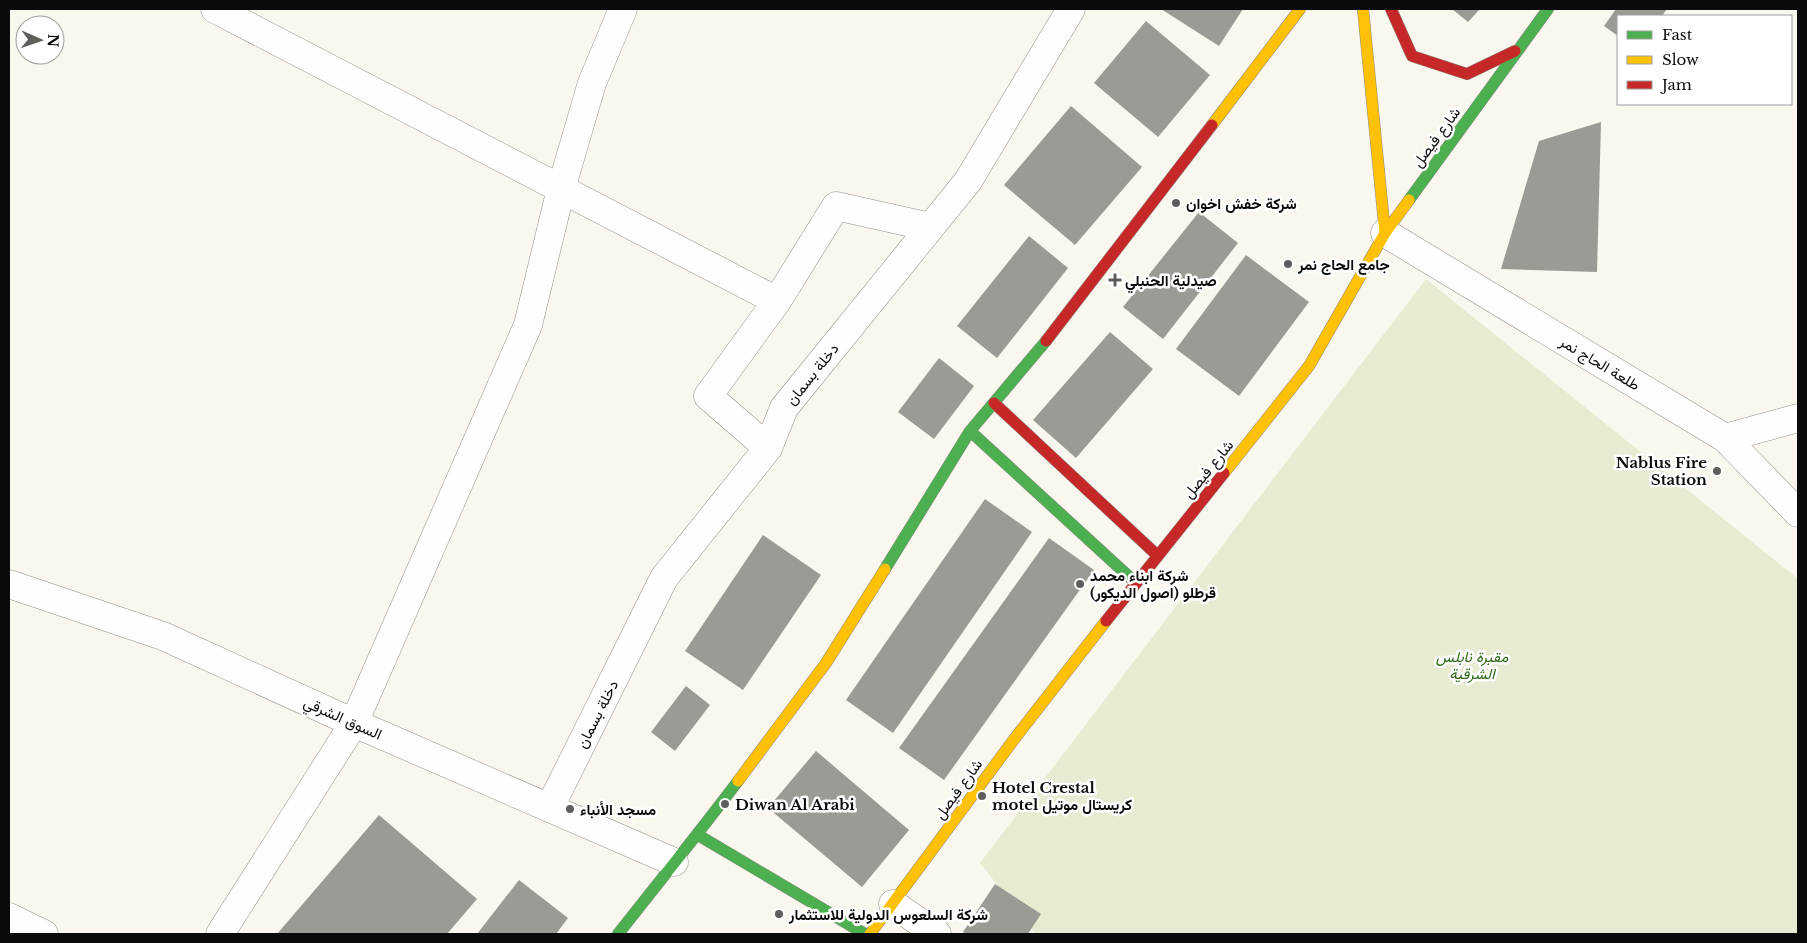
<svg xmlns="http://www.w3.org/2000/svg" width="1807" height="943" font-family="'Libre Baskerville',Vazirmatn,serif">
  <rect width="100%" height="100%" fill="#faf7ee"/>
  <!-- cemetery -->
  <path fill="#e7ebd1" d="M1426,279l372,300v355h-762l-56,-71z"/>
  <!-- building -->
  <path fill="#9c9a95" d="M1161,9h82l-24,37z
    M1452,9h28l-12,13z
    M1616,9h51l-5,7h-44v20l-14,-10z
    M1146,21l64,54 -52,62 -64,-54z
    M1071,106l71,61 -67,78 -71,-60z
    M1601,122l-4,150 -96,-3 38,-128z
    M1199,212l39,31 -75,96 -40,-32z
    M1029,236l39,32 -71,90 -40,-32z
    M1246,255l63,47 -70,94 -63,-47z
    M1110,332l43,37 -77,89 -43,-38z
    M939,358l35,28 -40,53 -36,-27z
    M985,499l47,33 -139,201 -47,-33z
    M763,535l58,40 -78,115 -58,-39z
    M1049,538l45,32 -150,210 -45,-32z
    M686,686l24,19 -35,46 -24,-19z
    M816,751l93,79 -47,57 -94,-79z
    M379,815l98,84 -30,35h-170z
    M519,880l49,38 -12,16h-79z
    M995,884l46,30 -13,20h-62l-3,-2z"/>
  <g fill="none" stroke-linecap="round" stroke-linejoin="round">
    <defs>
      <path id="street" d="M215,9l562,292 59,-95 94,21
        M1385,233l340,205 73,75
        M1725,438l73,-20
        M768,448l-60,-52 69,-95
        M9,584l154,52 191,87 320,139
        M550,807l114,-229 104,-130 16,-40 184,-227 103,-172
        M893,904l44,30
        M9,917l35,17
        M220,934l134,-211 174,-398 33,-136 31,-106 31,-74"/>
      <path id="fast" d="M1409,200l139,-191
        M970,431l166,152
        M885,569l85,-138 76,-90
        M698,835l167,99
        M618,934c40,-51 81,-101 120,-153"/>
      <path id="slow" d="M1363,9l22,224
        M1212,125l88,-116
        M1224,473l85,-107 76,-133 24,-33
        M738,781l88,-118 59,-94
        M870,934l145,-196 91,-117"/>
      <path id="jam" d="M1391,9l21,47 55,18 48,-23
        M1046,341l166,-216
        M994,403l164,153
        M1106,621l118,-148"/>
    </defs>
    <!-- street casing -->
    <use href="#street" stroke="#93918d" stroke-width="29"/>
    <!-- fast casing -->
    <use href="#fast" stroke="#898884" stroke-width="12"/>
    <!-- slow casing -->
    <use href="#slow" stroke="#898884" stroke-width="12"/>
    <!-- jam casing -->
    <use href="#jam" stroke="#898884" stroke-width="12"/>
    <!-- street -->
    <use href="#street" stroke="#fefefc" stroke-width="28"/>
    <!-- fast -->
    <use href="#fast" stroke="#4caf50" stroke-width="11"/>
    <!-- slow -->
    <use href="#slow" stroke="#ffc107" stroke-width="11"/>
    <!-- jam -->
    <use href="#jam" stroke="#c62828" stroke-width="11"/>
  </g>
  <!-- markers -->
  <g fill="#5f5e5a" stroke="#fff" stroke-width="2">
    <circle cx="1176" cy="203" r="5"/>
    <circle cx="1288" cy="264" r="5"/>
    <path d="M1112.5 272.5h5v5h5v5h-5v5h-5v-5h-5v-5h5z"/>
    <circle cx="1717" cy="471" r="5"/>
    <circle cx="1080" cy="584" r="5"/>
    <circle cx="982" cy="796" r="5"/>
    <circle cx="725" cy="804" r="5"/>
    <circle cx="570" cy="809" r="5"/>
    <circle cx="779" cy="914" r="5"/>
  </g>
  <g text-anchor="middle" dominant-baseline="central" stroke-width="5" stroke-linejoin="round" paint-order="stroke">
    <!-- street labels -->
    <g font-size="15" fill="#0b0b0b" stroke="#fff">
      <text transform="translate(1436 137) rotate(-54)">شارع فيصل</text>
      <text transform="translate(1600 363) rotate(31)">طلعة الحاج نمر</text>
      <text transform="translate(812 374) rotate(-51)">دخلة بسمان</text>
      <text transform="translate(1208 469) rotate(-51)">شارع فيصل</text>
      <text transform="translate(597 714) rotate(-63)">دخلة بسمان</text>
      <text transform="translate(343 718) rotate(24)">السوق الشرقي</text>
      <text transform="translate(958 789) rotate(-54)">شارع فيصل</text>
    </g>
    <!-- poi labels -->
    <g font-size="15" font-weight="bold" fill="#0b0b0b" stroke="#fff" text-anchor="start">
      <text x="1186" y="203">شركة خفش اخوان</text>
      <text x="1298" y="264">جامع الحاج نمر</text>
      <text x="1125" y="280">صيدلية الحنبلي</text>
      <text x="1707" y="462" text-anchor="end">Nablus Fire<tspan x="1707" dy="17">Station</tspan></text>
      <text x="1090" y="575">شركة ابناء محمد<tspan x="1090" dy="17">قرطلو (اصول الديكور)</tspan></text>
      <text x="992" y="787">Hotel Crestal<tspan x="992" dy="17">motel كريستال موتيل</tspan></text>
      <text x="735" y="804">Diwan Al Arabi</text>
      <text x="580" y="809">مسجد الأنباء</text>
      <text x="789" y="914">شركة السلعوس الدولية للاستثمار</text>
    </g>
    <!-- park labels -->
    <g font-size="15" font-style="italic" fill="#2e6816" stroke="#fff">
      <text x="1472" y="656">مقبرة نابلس<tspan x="1472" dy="17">الشرقية</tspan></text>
    </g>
  </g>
  <!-- border -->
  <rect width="1807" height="943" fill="none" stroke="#0b0b0b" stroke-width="20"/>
  <!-- legend -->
  <rect x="1617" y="15" width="175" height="90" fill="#ffffff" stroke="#9d9d9d"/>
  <rect x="1627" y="31" width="25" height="8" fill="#4caf50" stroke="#9d9d9d"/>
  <text x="1662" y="40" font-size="15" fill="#0b0b0b">Fast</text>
  <rect x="1627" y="56" width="25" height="8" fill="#ffc107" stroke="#9d9d9d"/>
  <text x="1662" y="65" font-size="15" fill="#0b0b0b">Slow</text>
  <rect x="1627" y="81" width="25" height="8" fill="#c62828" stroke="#9d9d9d"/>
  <text x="1662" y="90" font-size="15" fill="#0b0b0b">Jam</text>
  <!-- north arrow -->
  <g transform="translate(40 40) rotate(92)"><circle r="24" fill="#ffffff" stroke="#9d9d9d"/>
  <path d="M0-4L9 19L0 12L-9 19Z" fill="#5f5e5a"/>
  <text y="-8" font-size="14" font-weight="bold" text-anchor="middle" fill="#0b0b0b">N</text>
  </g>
</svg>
